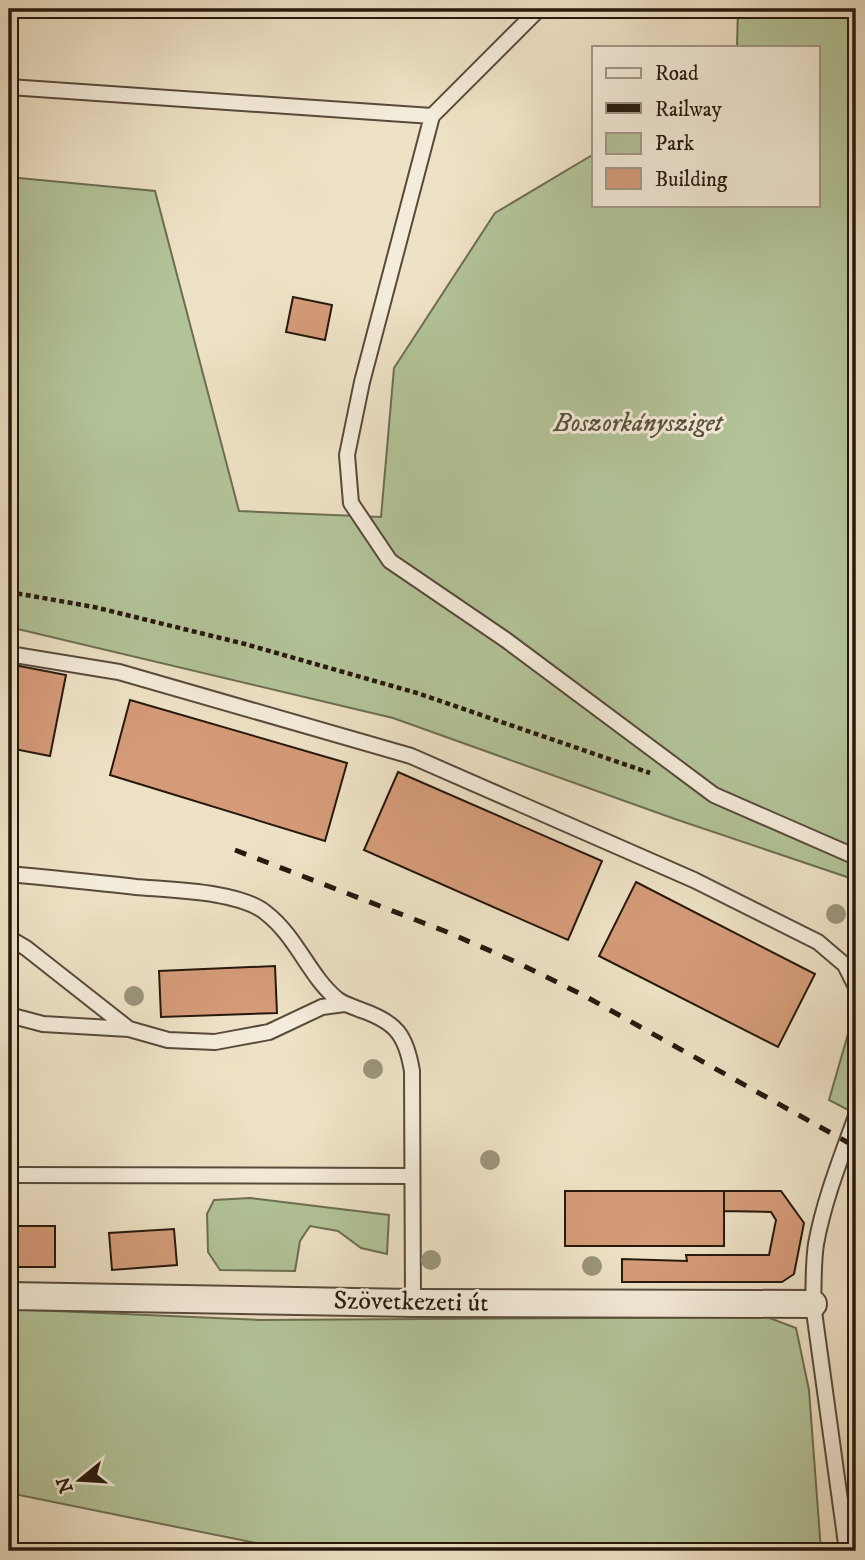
<svg xmlns="http://www.w3.org/2000/svg" width="865" height="1560" font-family="'IM FELL DW Pica',serif">
  <rect width="100%" height="100%" fill="#eee2c6"/>
  <filter id="stains"><feTurbulence type="fractalNoise" baseFrequency=".00286" numOctaves="4"/><feColorMatrix values="0 0 0 0 .2 0 0 0 0 .09 0 0 0 0 .02 0 0 0 .5 -.17"/></filter>
  <radialGradient id="worn" r=".72"><stop offset=".6" stop-color="#630" stop-opacity="0"/><stop offset="1" stop-color="#630" stop-opacity=".3"/></radialGradient>
  <!-- green -->
  <path fill="#b3c499" stroke="#6c6e53" stroke-width="2" d="M738,9h118v871l-181,-61 -282,-101 -384,-91v-450l146,14 84,320 142,6 13,-149 101,-155 99,-59v51h224v-158h-81z
    M856,1006v108l-27,-14z
    M250,1198l139,17 -2,39 -26,-6 -23,-17 -28,-5 -10,15 -5,30 -75,-1 -12,-18 -1,-38 7,-14z
    M9,1309l250,11 508,-3 29,11 13,62 12,161h-526l-286,-58z"/>
  <!-- building -->
  <path fill="#d59b79" stroke="#26180d" stroke-width="2" d="M293,297l39,8 -7,35 -39,-8z
    M9,664l57,11 -16,81 -41,-8z
    M130,700l217,63 -22,78 -215,-66z
    M398,772l204,89 -34,79 -204,-90z
    M636,882l179,92 -37,73 -179,-91z
    M275,966l2,47 -116,4 -2,-46z
    M565,1191h159v55h-159z
    M724,1191h57l23,32 -10,51 -12,8h-160v-23l65,2 -1,-6h83l7,-35 -5,-8 -47,-1z
    M9,1226h46v41h-46z
    M174,1229l3,36 -65,5 -3,-37z"/>
  <g fill="none" stroke-linecap="round" stroke-linejoin="round">
    <defs>
      <path id="lane" d="M539,9l-107,107 -70,266 -15,73 4,48 39,58 116,79 208,155 142,62
        M9,87l423,29
        M9,654l110,18 292,84 283,124 124,62 27,23 11,22
        M9,874c42,4 85,8 127,13 35,3 104,4 130,26 31,24 43,63 71,86 8,6 15,7 24,11 35,12 45,25 51,61l1,232
        M9,938l17,10 103,81
        M9,1015l34,9 86,5 39,11 47,2 54,-10 53,-25 22,-3
        M9,1175l403,1
        M847,1551l-34,-247c1,-20 0,-40 3,-60 8,-44 25,-86 40,-128"/>
      <path id="street" d="M9,1296l404,7 400,1"/>
    </defs>
    <!-- lane casing -->
    <use href="#lane" stroke="#584a3b" stroke-width="18"/>
    <!-- street casing -->
    <use href="#street" stroke="#584a3b" stroke-width="30"/>
    <!-- path -->
    <path stroke="#26180d" stroke-width="4.5" stroke-dasharray="5 3.5" stroke-linecap="butt" d="M9,592l85,15 151,37 172,49 233,80"/>
    <!-- lane -->
    <use href="#lane" stroke="#f4ecda" stroke-width="14"/>
    <!-- street -->
    <use href="#street" stroke="#f4ecda" stroke-width="26"/>
    <!-- rail -->
    <path stroke="#26180d" stroke-width="5" stroke-dasharray="12 12" stroke-linecap="butt" d="M235,850l212,82 69,30 67,33 273,152"/>
  </g>
  <!-- trees -->
  <g fill="#9b947b">
    <circle cx="836" cy="914" r="10"/>
    <circle cx="134" cy="996" r="10"/>
    <circle cx="373" cy="1069" r="10"/>
    <circle cx="490" cy="1160" r="10"/>
    <circle cx="431" cy="1260" r="10"/>
    <circle cx="592" cy="1266" r="10"/>
  </g>
  <g text-anchor="middle" dominant-baseline="central" stroke-width="6" stroke-linejoin="round" paint-order="stroke">
    <!-- park labels -->
    <g font-size="26" font-style="italic" fill="#57543e" stroke="#f4ecda">
      <text x="638" y="423">Boszorkánysziget</text>
    </g>
    <!-- street labels -->
    <g font-size="26" fill="#26180d" stroke="#f4ecda">
      <text transform="translate(411 1302) rotate(1)">Szövetkezeti út</text>
    </g>
  </g>
  <!-- margin -->
  <rect width="865" height="1560" fill="none" stroke="#eee2c6" stroke-width="35"/>
  <rect x="10" y="10" width="844" height="1539" fill="none" stroke="#26180d" stroke-width="3.5"/>
  <rect x="18" y="18" width="830" height="1525" fill="none" stroke="#26180d" stroke-width="2"/>
  <!-- legend -->
  <rect x="592" y="46" width="228" height="161" fill="#f4ecda" stroke="#a29788" stroke-width="2"/>
  <rect x="606" y="68" width="35" height="10" fill="#f4ecda" stroke="#a29788" stroke-width="2"/>
  <text x="655" y="80" font-size="21" fill="#26180d">Road</text>
  <rect x="606" y="103" width="35" height="10" fill="#26180d" stroke="#a29788" stroke-width="2"/>
  <text x="655" y="116" font-size="21" fill="#26180d">Railway</text>
  <rect x="606" y="133" width="35" height="21" fill="#b3c499" stroke="#a29788" stroke-width="2"/>
  <text x="655" y="150" font-size="21" fill="#26180d">Park</text>
  <rect x="606" y="168" width="35" height="21" fill="#d59b79" stroke="#a29788" stroke-width="2"/>
  <text x="655" y="186" font-size="21" fill="#26180d">Building</text>
  <!-- north arrow -->
  <g transform="translate(80 1480) rotate(252)" stroke="#f4ecda" stroke-width="5" paint-order="stroke">
  <path d="M0-5L12 26L0 18L-12 26Z" fill="#26180d"/>
  <text y="-10" font-size="19" font-weight="bold" text-anchor="middle" fill="#26180d">N</text>
  </g>
  <rect width="100%" height="100%" filter="url(#stains)"/>
  <rect width="100%" height="100%" fill="url(#worn)"/>
</svg>
